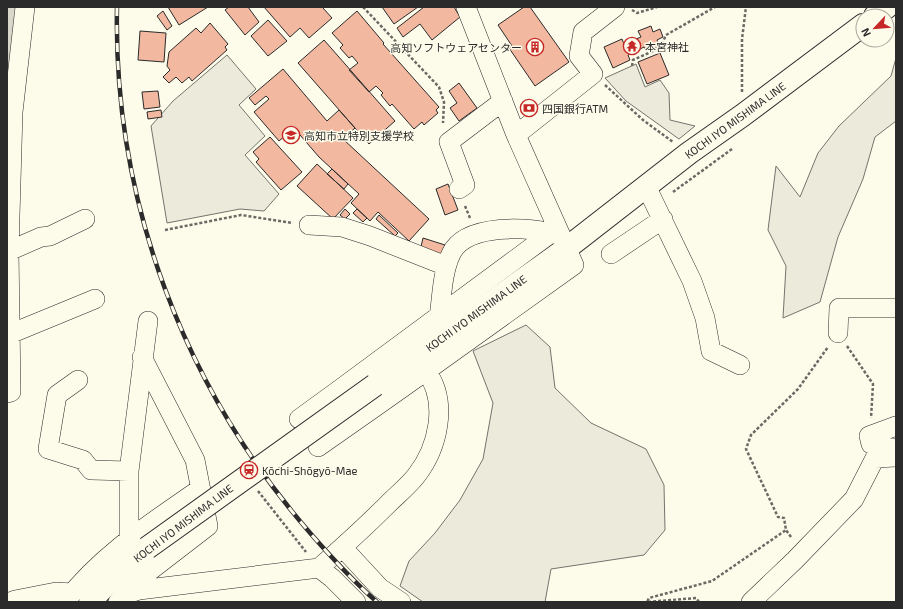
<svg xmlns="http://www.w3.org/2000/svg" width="903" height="609" font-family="'Exo 2','Noto Sans JP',sans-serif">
  <rect width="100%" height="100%" fill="#fdfbea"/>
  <!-- green -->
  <path fill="#ecebdb" stroke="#74746e" d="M227,55l29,34 -17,16 26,31 -20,19 34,39 -15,17 -24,-2 -73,14 -16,-97 22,-25z
    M896,58v63l-21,16 -12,42 -25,58 -18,65 -37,16 3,-52 -18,-36 8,-64 24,31 18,-44 21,-27 52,-50z
    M526,325l24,22 5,41 36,35 55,26 18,36 1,45 -21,25 -93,14 -6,33h-122l-23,-16 9,-25 26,-28 25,-33 23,-41 10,-56 -20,-52z"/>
  <!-- parking -->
  <path fill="#eceadb" stroke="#74746e" d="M636,64l9,23 15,-7 9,13 1,27 25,6 -16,13 -53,-38 -21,-23z"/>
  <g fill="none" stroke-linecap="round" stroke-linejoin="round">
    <!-- river -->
    <path stroke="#d8d7c9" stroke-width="31" d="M7,69l6,-62"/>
  </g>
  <!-- building -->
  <path fill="#f2b8a0" stroke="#2b2b2b" d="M168,7h40l-29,18z
    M229,7h19l11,15 -14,13 -20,-25z
    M264,7h60l-1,1 9,10 -23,20 -9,-10 -10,9z
    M382,7h36l-24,17z
    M424,7h30l6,10 -28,23 -12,-16 -17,13 -6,-9z
    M524,7h6l39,55 -34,24 -26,-38 3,-2 -14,-21z
    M163,11l9,15 -5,4 -10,-14z
    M357,11l27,32 -1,1 56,63 -3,3 2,3 -14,12 -2,-3 -8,7 -22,-25 -2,2 -9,-11 2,-2 -7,-7 -7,6 -20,-22 9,-7 -6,-7 -3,2 -9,-10 3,-3 -11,-12z
    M268,20l19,21 -19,15 -17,-20z
    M210,23l18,21 -3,3 2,3 -35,31 -3,-4 -7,6 -6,-6 -7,6 -6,-6 7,-7 -3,-4 2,-14 27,-24 5,5z
    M651,26l2,6 7,-3 3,8 -6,3 2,6 -13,5 -2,-4 -16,8 2,5 -17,8 -9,-21 18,-8 2,5 17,-7 -3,-6z
    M140,31l26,2 -2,29 -26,-2z
    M324,40l71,81 -26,23 -71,-81z
    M660,53l9,22 -22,9 -9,-22z
    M283,69l44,52 12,-11 16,18 -12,11 86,80 -20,22 -31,-29 -8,9 -19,-18 8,-9 -40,-37 -25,-29 -15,13 -25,-29 15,-13 -3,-3 -11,9 -6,-7z
    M459,83l18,25 -18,13 -9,-13 7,-5 -8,-12z
    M158,91l2,16 -16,2 -2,-17z
    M525,105l9,1v6l-10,-1z
    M161,110l1,7 -14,2 -1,-7z
    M270,137l32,35 -21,18 -25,-28 3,-3 -6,-7z
    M317,164l36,34 -20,21 -36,-33z
    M332,169l16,15 -4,5 -17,-15z
    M448,184l10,26 -13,5 -9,-26z
    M345,209l5,5 -5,5 -5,-4z
    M357,209l10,9 -4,4 -10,-9z
    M379,215l19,18 -3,3 -19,-17z
    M423,238l22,7 -4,12 -21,-6z"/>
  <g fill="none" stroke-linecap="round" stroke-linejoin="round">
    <defs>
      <path id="minor" d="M516,135l77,-61 -14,-18 4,-24 32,-25
        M646,186l46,95 13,37 6,33 29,14
        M459,189l6,-4 -16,-43 54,-41
        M309,225l33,2 28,9 76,30
        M9,251l32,-14 9,-1 35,-17
        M611,254l52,-35
        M439,317c3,-20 3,-44 12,-63 14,-31 80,-28 107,-19
        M838,333l1,-25h57
        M10,334l85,-35
        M426,371l-58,41 -21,-28 204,-151
        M78,380l-21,15 -9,54 35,11 8,10 38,1
        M7,393l4,-1 -2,-141 4,-139 12,-105
        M299,419l48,-35
        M896,426l-27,10 2,8 25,5
        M318,447l50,-35
        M129,538v-67l19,-150
        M343,548l37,40 21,14
        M319,568c24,-21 47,-42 69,-64 9,-9 20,-18 28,-28 22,-28 33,-74 10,-105l148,-106 -58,-130 -50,-128
        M124,595l15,-5 180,-22 13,10 24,24
        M10,602l5,-2 41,-8 16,1
        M65,602c36,-47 86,-79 135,-113
        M118,602l20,-22 70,-54 -13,-66 -53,-103
        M751,602l44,-42 59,-61 21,-41 21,-1"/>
      <path id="major" d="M875,16l12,-9
        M375,385l192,-137 122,-95 54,-38 120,-90
        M90,602l14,-15 43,-39"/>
    </defs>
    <!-- minor casing -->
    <use href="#minor" stroke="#2b2b2b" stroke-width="20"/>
    <!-- major casing -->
    <use href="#major" stroke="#2b2b2b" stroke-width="24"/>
    <!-- path -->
    <path stroke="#6a6964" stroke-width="2.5" stroke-dasharray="3 2" stroke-linecap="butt" d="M363,7l76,80 5,15 -1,21
      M632,10l5,3 20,-6
      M632,66l1,-6 27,-12 6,-13 49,-28
      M605,85l38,35 30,22
      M742,92v-53l4,-32
      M673,192l59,-43
      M465,206l5,12
      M165,230l76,-15 52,8
      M847,346l26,38 -2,34
      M258,491l48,61
      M791,537l-5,-7 -2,-12 -6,-1 -32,-68 5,-14 47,-46 30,-42
      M699,602l-3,-4 -49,4 2,-4 63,-17 74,-51"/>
    <!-- minor -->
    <use href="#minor" stroke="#fdfbea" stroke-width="19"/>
    <!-- major -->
    <use href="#major" stroke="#fdfbea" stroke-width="22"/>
    <defs>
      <path id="rail" d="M117,7c-4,194 67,381 194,527 21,24 42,47 66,68"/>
    </defs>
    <!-- rail casing -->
    <use href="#rail" stroke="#2b2b2b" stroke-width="4.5"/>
    <!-- rail -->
    <use href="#rail" stroke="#fdfbea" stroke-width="3" stroke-dasharray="9" stroke-linecap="butt"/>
    <defs>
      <path id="major-bridge" d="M147,548l228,-163"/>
    </defs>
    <!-- major-bridge casing -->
    <use href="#major-bridge" stroke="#2b2b2b" stroke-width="24" stroke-linecap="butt"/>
    <!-- major-bridge -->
    <use href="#major-bridge" stroke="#fdfbea" stroke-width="22"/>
  </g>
  <!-- icons -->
  <defs>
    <symbol id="temple-ring" viewBox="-11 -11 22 22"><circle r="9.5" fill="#fdfbea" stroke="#c62828" stroke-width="1.5"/><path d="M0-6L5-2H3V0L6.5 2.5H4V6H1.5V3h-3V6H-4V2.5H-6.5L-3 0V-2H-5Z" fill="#c62828"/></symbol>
    <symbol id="building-ring" viewBox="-11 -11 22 22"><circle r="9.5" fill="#fdfbea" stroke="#c62828" stroke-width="1.5"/><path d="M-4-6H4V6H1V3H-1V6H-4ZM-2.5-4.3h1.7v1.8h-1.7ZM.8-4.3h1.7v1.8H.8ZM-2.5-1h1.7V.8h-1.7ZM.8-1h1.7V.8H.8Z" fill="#c62828"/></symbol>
    <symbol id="bank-ring" viewBox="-11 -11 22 22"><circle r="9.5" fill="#fdfbea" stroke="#c62828" stroke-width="1.5"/><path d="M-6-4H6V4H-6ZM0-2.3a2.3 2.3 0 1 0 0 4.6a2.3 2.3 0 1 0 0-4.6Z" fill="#c62828"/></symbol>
    <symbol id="school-ring" viewBox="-11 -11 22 22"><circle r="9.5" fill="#fdfbea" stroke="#c62828" stroke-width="1.5"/><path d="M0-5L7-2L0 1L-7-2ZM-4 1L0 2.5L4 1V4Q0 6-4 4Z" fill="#c62828"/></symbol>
    <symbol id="station-ring" viewBox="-11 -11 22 22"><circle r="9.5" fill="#fdfbea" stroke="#c62828" stroke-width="1.5"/><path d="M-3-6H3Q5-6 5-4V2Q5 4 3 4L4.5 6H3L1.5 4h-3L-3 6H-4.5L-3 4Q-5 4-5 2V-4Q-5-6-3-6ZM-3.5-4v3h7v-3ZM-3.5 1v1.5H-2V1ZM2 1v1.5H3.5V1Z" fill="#c62828"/></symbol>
  </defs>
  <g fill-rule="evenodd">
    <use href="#temple-ring" x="622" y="36" width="20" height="20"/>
    <use href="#building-ring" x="525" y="37" width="20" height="20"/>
    <use href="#bank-ring" x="519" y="98" width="20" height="20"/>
    <use href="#school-ring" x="281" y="125" width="20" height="20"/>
    <use href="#station-ring" x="239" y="460" width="20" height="20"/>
  </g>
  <g text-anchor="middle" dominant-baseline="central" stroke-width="3" stroke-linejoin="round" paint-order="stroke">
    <!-- poi labels -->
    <g font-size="11" fill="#2b2b2b" stroke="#fdfbea" text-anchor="start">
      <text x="645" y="46">本宮神社</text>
      <text x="522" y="47" text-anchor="end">高知ソフトウェアセンター</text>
      <text x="542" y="108">四国銀行ATM</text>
      <text x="304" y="135">高知市立特別支援学校</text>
      <text x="262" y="470">Kōchi-Shōgyō-Mae</text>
    </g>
    <!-- street labels -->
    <g font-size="11" fill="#2b2b2b" stroke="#fdfbea">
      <text transform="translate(735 120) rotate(-36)">KOCHI IYO MISHIMA LINE</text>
      <text transform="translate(476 313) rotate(-36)">KOCHI IYO MISHIMA LINE</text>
      <text transform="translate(183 523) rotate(-37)">KOCHI IYO MISHIMA LINE</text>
    </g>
  </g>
  <!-- border -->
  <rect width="903" height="609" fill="none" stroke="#2b2b2b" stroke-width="16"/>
  <!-- north arrow -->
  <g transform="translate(875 28) rotate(244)"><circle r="19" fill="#fdfbea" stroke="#a9a89e"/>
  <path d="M0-3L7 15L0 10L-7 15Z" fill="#c62828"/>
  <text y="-6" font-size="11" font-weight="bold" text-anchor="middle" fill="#2b2b2b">N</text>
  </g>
</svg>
